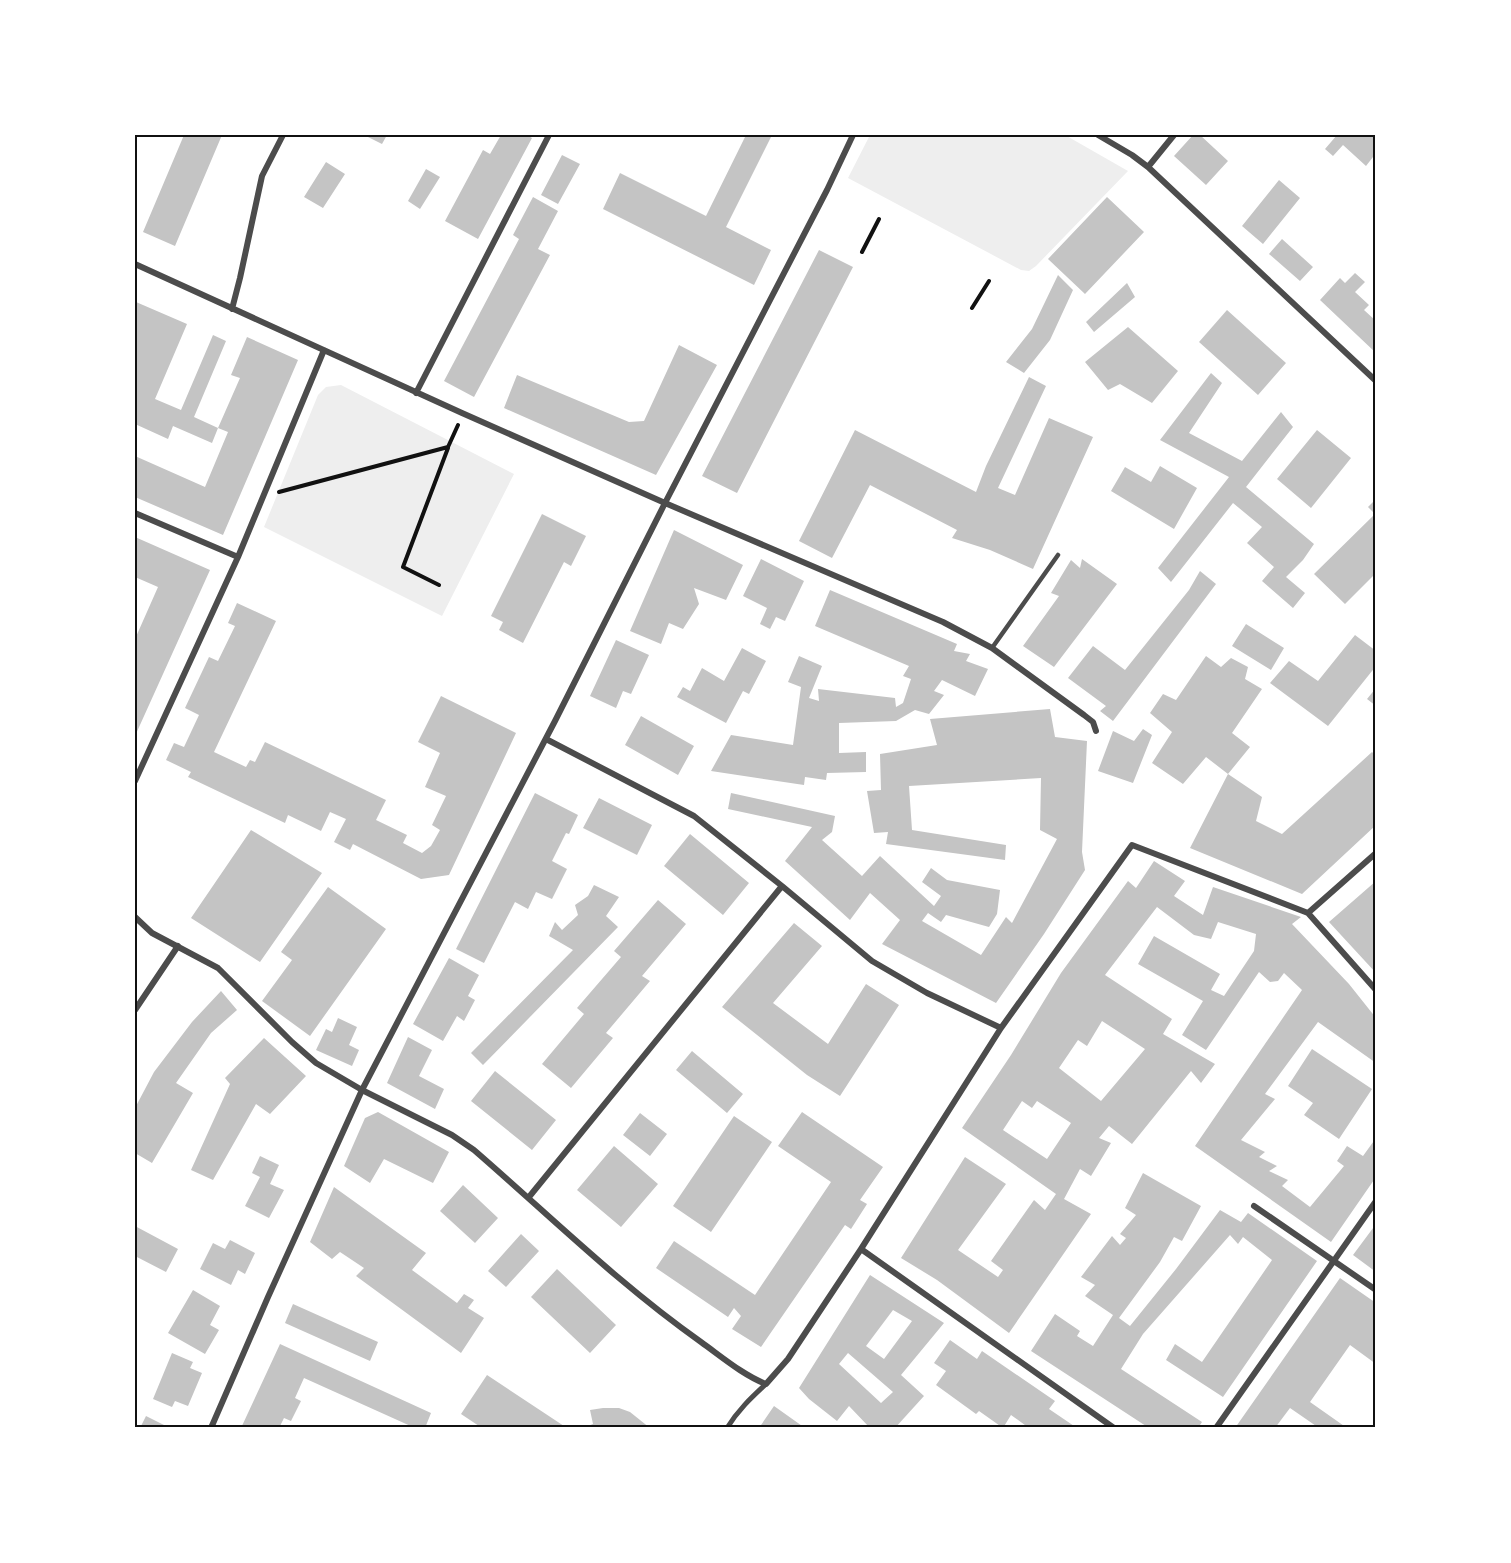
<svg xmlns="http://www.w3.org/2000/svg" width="1511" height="1563" font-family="'IBM Plex Sans',sans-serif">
  <rect width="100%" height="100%" fill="#fff"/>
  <!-- green -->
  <path fill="#eee" d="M870,135h195l63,36 -92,95 -7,5 -8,-1 -173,-92z
    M341,385l173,89 -72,142 -178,-89 54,-132 8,-8z"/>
  <!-- building -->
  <path fill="#c4c4c4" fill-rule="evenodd" d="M184,135h38l-47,111 -32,-14z
    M364,135h23l-5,9z
    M501,135l7,2 1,-2h18l5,3 -54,101 -33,-18 38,-71 7,4z
    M746,135h26l-46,92 45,23 -17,35 -151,-76 17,-36 86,43z
    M1193,135h7l28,26 -22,24 -32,-29z
    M1337,135h39v25l-3,-3 -7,9 -23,-21 -10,11 -8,-7z
    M562,155l18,9 -22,40 -17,-9z
    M326,162l19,12 -22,34 -19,-11z
    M426,169l14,8 -20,32 -12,-8z
    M1279,180l21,18 -37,46 -21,-18z
    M533,197l25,14 -20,38 12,6 -76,142 -30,-16 75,-142 -6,-4z
    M1107,197l37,35 -59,62 -37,-35z
    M1282,239l31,28 -13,14 -31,-27z
    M819,250l34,17 -116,226 -35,-17z
    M1355,273l10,9 -10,10 14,13 -5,5 12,11v32l-56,-53 20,-22 5,5z
    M1058,275l15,15 -23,50 -26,33 -18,-11 26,-33z
    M1127,283l8,14 -41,35 -8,-10z
    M136,302l51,22 -32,75 26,11 32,-75 13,6 -32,76 24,11 -6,15 -39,-17 -5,13 -33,-15z
    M1227,310l59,53 -28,32 -59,-53z
    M1128,327l50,44 -26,32 -32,-19 -12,6 -23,-28z
    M247,337l51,23 -75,175 -88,-38v-41l70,31 23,-55 -10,-4 22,-50 -9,-3z
    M679,345l38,20 -61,110 -152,-67 13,-33 112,47 15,-1z
    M1211,373l11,10 -33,50 53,28 39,-49 12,15 -47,60 68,57 -11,16 -17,17 19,16 -12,15 -31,-27 12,-14 -27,-24 15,-16 -29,-24 -62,79 -13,-14 71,-91 -69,-37z
    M1029,377l17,9 -48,102 17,7 34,-77 44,19 -60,132 -43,-19 -38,-12 5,-8 -87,-45 -38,73 -33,-17 56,-111 121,62 10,-26z
    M1317,430l34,28 -40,50 -34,-29z
    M1160,466l37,22 -23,41 -63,-38 14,-24 26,15z
    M1376,499v74l-31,31 -31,-30 61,-60 -7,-7z
    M542,514l44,22 -15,30 -7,-4 -41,81 -24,-13 4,-8 -12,-6z
    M674,530l69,35 -17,35 -32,-12 5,16 -16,25 -14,-6 -8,21 -31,-13z
    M135,537l75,33 -75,166v-97l23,-52 -23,-10z
    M761,559l43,22 -19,40 -9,-4 -6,12 -10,-5 7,-16 -24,-12z
    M1082,559l35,25 -63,83 -31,-21 36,-50 -8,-3 20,-33 9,8z
    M1200,571l16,13 -103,137 -13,-10 6,-5 -38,-28 25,-32 32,24 64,-80z
    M830,590l127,54 -3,7 16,3 -4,7 22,8 -13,27 -33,-16 -8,11 10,4 -15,19 -14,-4 -19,11 -57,2v30l27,-1v20l-39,1 -1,7 -21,-3 -1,8 -93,-14 20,-36 62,10 8,-58 -13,-5 11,-26 23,10 -13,32 10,3 -1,-12 77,9 1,9 7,-4 8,-24 -8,-3 6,-10 -94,-40z
    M237,603l39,18 -62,131 32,15 4,-7 5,2 10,-20 121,58 -10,20 31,15 -4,8 19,10 9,-7 9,-16 -8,-5 14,-29 -21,-9 15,-34 -22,-11 23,-46 75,37 -67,142 -28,4 -68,-35 -3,6 -16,-8 12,-23 -16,-7 -9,19 -33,-16 -3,8 -97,-46 3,-5 -25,-12 8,-17 10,4 15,-32 -14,-7 24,-51 9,4 17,-35 -7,-3z
    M1246,624l38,24 -13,22 -39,-24z
    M1355,635l21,16v15l-48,60 -58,-43 19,-22 29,20z
    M616,640l33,15 -18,39 -8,-3 -7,17 -26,-12z
    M742,648l24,13 -17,33 -6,-3 -17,32 -49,-26 6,-10 7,4 12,-23 22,13z
    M1206,656l15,11 10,-9 17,9 -3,12 17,10 -30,44 18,14 -22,27 -22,-17 -23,27 -31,-21 20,-31 -22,-19 13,-19 13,6z
    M1376,688v18l-9,-7z
    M1050,709l5,28 32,4 -5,111 3,18 -41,64 -48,69 -114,-59 18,-24 -30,-27 -20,27 -65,-59 27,-34 -84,-18 3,-16 104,23 -3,16 -10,8 40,36 18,-20 54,50 7,-10 -19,-14 9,-14 16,12 53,10 -3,24 -8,13 -43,-12 -5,7 -13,-9 -6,8 59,34 25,-38 6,6 45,-84 -17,-9 1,-52 -132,8 3,44 94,15 -1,15 -119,-16 2,-12 -14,1 -7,-42 14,-1 -1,-36 57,-9 -7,-26z
    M641,716l53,30 -16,29 -53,-30z
    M1143,729l9,6 -19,48 -35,-12 15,-40 21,10z
    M1372,752l4,4v69l-74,69 -112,-46 38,-74 34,23 -6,24 26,13z
    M535,793l43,22 -9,19 -3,-1 -14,28 15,8 -15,30 -16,-7 -8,17 -13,-7 -31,61 -28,-14z
    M599,798l53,27 -15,30 -54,-27z
    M251,830l71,43 -62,89 -69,-44z
    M690,834l59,49 -26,32 -59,-49z
    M1154,861l31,20 -11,15 29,19 10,-28 88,30 -9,7 57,60 27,34v45l-58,-41 -53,72 10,5 -34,41 24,12 -6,5 18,9 -8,5 19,9 -6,6 28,21 34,-41 -7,-5 10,-15 16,10 13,-18v39l-45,65 -136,-96 107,-156 -18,-17 -6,8 -8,1 -11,-10 -53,78 -24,-15 21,-34 -65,-37 16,-28 66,38 -9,16 13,6 30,-45 2,-17 -38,-12 -7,17 -17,-4 -37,-28 -52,68 67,44 -9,15 52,30 -14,19 -10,-12 -59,73 -23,-18 -10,12 12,5 -20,33 -11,-7 -16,30 27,15 -82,119 -72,-53 -36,-22 64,-101 41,27 -48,66 40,27 5,-7 -12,-9 43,-61 11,10 11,-16 -94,-66 49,-73 50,-82 67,-92 8,7zM1102,1021l43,28 -44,52 -42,-33 19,-28 9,6zM1022,1101l10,7 5,-7 34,22 -24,36 -44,-29z
    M1376,881l-1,37 1,55 -47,-51z
    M594,885l25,12 -13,19 12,11 -135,138 -12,-12 102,-103 -24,-14 6,-14 7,8 16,-15 -3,-10 13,-9z
    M328,887l58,42 -76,107 -48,-35 30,-41 -11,-8z
    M658,900l28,24 -44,52 8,5 -44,52 7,5 -42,50 -29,-24 42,-50 -7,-6 44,-51 -7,-6z
    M794,923l28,23 -49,57 55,41 38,-60 33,21 -59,91 -33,-21 -85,-68z
    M449,958l30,17 -11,21 7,4 -11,21 -7,-5 -14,25 -30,-17z
    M221,991l16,19 -26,23 -35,50 17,10 -41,70 -17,-10v-45l19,-36 38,-50z
    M338,1018l19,9 -8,18 10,5 -7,16 -36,-16 10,-21 6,3z
    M408,1037l24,13 -13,26 25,13 -9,20 -48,-26z
    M264,1038l42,38 -36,38 -14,-10 -43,76 -22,-10 39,-86 -5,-6z
    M1312,1049l60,40 -33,50 -35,-24 9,-12 -25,-17z
    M692,1051l51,43 -16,19 -51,-43z
    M495,1071l61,49 -24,30 -61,-49z
    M378,1112l71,40 -16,31 -49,-24 -14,24 -26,-17 21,-48z
    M802,1112l81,55 -23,33 7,4 -16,25 -6,-4 -84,122 -29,-18 9,-13 -7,-8 -6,9 -72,-49 18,-27 81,54 76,-113 -53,-36z
    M640,1113l27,21 -17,22 -27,-21z
    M734,1116l38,26 -61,90 -38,-26z
    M614,1146l44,38 -37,43 -44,-37z
    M260,1156l19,9 -9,19 14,6 -15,28 -24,-12 15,-29 -8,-4z
    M1143,1173l58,33 -19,35 -8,-4 -14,25 -41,56 11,8 46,-57 44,-59 21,12 7,-9 69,48 -94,136 -57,-37 9,-16 27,18 70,-102 -29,-23 -5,7 -8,-9 -87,99 -22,35 81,53 -4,6h-49l-118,-77 24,-37 25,17 -3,5 16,10 20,-31 -28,-19 10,-11 -14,-8 31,-41 8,9 6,-7 -6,-4 16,-19 -11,-7z
    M463,1185l35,33 -23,25 -35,-32z
    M334,1187l92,66 -14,17 45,33 7,-9 10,6 -6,8 16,10 -23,35 -105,-77 8,-8 -24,-16 -8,7 -22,-17z
    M1376,1224v48l-23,-17z
    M135,1226l43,23 -12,23 -31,-16z
    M521,1234l18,17 -33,36 -18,-16z
    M230,1240l25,13 -10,21 -7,-4 -7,15 -31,-16 13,-26 12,6z
    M557,1269l59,56 -26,28 -59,-56z
    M870,1275l74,48 -43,52 23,21 -29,32h-25l-21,-22 -12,15 -28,-22 -10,-11zM893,1310l19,11 -28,38 -18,-13zM848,1353l45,39 -12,11 -42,-39z
    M1340,1278l36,25v61l-26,-19 -40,57 37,26h-28l-29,-20 -15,20h-40z
    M193,1290l27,16 -10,19 9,5 -14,24 -37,-21z
    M293,1304l85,38 -8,19 -85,-38z
    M950,1340l27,19 5,-8 73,50 -6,8 28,19h-48l-18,-13 -8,13 -24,-17 -3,3 -40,-29 10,-14 -12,-8z
    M280,1344l151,69 -6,15h-10l-111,-50 -9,20 6,3 -10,20 -7,-3 -5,10h-38z
    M172,1353l21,9 -3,6 12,5 -14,33 -13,-5 -3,6 -19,-8z
    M487,1375l80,53h-85l-21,-14z
    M774,1406l31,22h-46z
    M603,1408h16l11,4 20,16h-67l10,-4 -3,-14z
    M146,1416l24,12h-30z"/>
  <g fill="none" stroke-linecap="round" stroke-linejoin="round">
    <!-- path -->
    <path stroke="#111" stroke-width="4" d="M862,252l17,-33
      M972,308l17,-27
      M279,492l169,-45 10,-22
      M439,585l-36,-18 45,-119"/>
    <!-- service -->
    <path stroke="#4c4c4c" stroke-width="4.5" d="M992,648l66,-93"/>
    <!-- pedestrian -->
    <path stroke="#4c4c4c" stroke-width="5" d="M727,1428c11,-18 24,-30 39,-44"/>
    <!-- minor -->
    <path stroke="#4c4c4c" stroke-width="6" d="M1098,135l34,20 16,12 228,214
      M1148,167l26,-32
      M135,264l327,149 203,90 278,119 49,26 92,67 9,7 3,9
      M232,309l8,-31 22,-102 21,-41
      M416,393l133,-258
      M135,513l103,44
      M546,739l148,77 88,70 90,75 55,32 74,35
      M135,781l103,-224 86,-207
      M1308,913l68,-60
      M135,917l17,16 66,35 74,74 24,21 46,27 90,45 22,15c75,65 146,135 227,192 21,15 42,33 65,42l22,-25 73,-110 140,-221 131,-183 176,68 68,77
      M135,1010l43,-64
      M529,1197l253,-311
      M1254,1206l122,84
      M861,1249l253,179
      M211,1428l57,-131 94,-207 193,-369 110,-218 162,-313 26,-55
      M1216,1428l160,-227"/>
  </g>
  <!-- border -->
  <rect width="1511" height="1563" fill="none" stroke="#ffffff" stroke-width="273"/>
  <rect x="136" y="136" width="1238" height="1290" fill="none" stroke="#111" stroke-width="2"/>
</svg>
